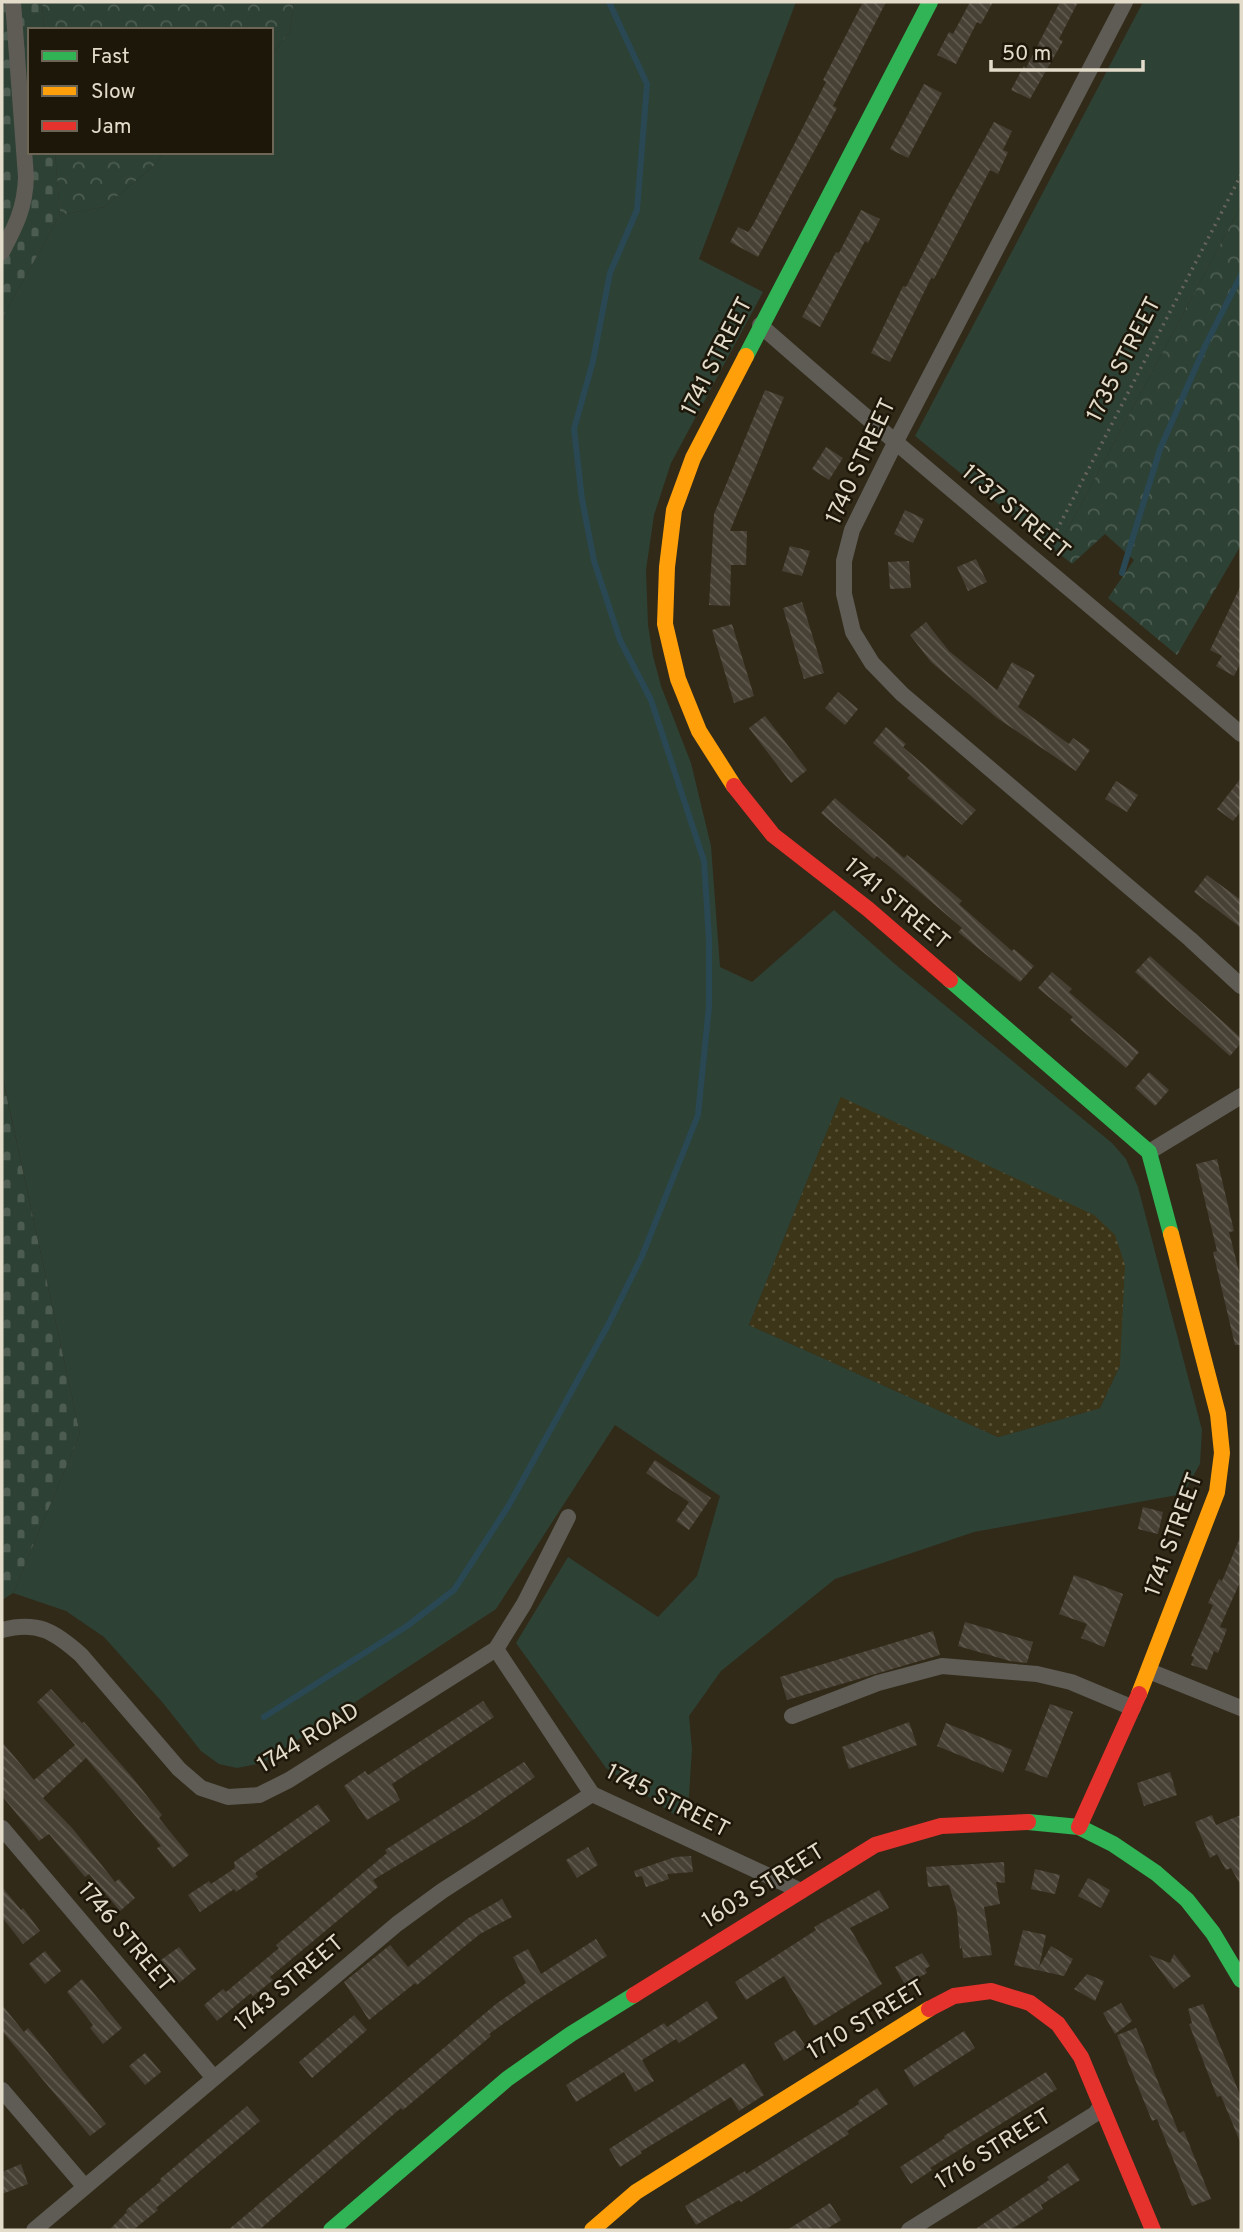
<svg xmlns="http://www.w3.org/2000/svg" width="1243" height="2232" font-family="Overpass,sans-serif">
  <defs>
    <pattern id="forest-crowns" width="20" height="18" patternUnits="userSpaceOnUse" patternTransform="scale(1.75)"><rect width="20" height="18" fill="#2e4135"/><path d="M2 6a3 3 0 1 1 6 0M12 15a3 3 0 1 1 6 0" fill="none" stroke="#4c5c51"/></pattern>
    <pattern id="sand-dots" width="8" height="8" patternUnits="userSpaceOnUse" patternTransform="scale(1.75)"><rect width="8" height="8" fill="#3d3517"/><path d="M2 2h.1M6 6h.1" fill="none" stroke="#595237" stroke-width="1.8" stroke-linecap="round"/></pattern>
    <pattern id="cemetery-stones" width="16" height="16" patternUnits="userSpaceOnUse" patternTransform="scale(1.75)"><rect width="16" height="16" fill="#2e4135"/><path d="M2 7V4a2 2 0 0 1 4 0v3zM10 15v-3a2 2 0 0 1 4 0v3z" fill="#4c5c51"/></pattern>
    <pattern id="building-back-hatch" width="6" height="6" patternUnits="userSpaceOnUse" patternTransform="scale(1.75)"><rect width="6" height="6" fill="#474034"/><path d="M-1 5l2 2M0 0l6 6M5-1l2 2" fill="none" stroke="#615b50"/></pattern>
  </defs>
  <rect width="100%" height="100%" fill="#312a19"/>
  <!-- grass -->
  <path fill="#2e4135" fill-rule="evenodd" d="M294,2h502l-97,257 64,33 -92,171 -17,52 -8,55 2,55 5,31 8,30 30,77 20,83 9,121 32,15 82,-72 62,55 216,178 14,16 12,28 64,243 -2,34 -17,30 -209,38 -139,47 -114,92 -32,45 3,33 -4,61 -13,5 -69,-47 -90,-125 52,-86 90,60 39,-41 23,-80 -105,-71 -119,184 -233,154 -26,5 -18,-4 -18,-13 -38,-48 -59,-66 -38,-26 -53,-18 67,-159 -78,-360v-756l58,-103 44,-8 52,-43 8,-12h107v-96l19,-25zM841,1097l279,268 -20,43 -102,29 -249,-112z
    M1143,2h98v204l-185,345 -141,-115z"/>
  <!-- forest -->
  <path fill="url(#forest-crowns)" d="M42,2h252l-4,29 -19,25v-26h-227z
    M55,152h109l-8,12 -52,43 -44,8z
    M1241,206v339l-64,110 -69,-57 26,-38 -29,-26 -33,30 -16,-13z"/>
  <!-- sand -->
  <path fill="url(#sand-dots)" d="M841,1097l253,118 21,20 10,30 -5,100 -20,43 -102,29 -249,-112z"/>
  <!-- cemetery -->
  <path fill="url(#cemetery-stones)" d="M2,2h40l2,28h-14v122h25l5,63 -58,103z
    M2,1075l78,359 -67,159 -11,7z"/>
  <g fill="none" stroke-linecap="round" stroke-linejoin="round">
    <!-- stream -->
    <path stroke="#294853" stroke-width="6" d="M1122,573l38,-124 46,-105 35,-69
      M264,1717l143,-91 47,-36 55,-85 99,-180 34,-69 56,-141 11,-109v-67l-5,-78 -53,-161 -31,-60 -26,-79 -12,-62 -8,-70 19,-68 17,-88 27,-63 10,-126 -38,-82"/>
  </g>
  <!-- building -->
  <path fill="url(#building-back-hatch)" d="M863,2h23l-53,104 4,2 -79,149 -28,-15 8,-15 10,5 5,-7 73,-143 -3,-2z
    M970,2h23l-12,22 -4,-2 -21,42 -19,-9 12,-23 4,2z
    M1060,2h18l-19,37 4,2 -33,58 -19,-9 13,-24 2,2z
    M924,84l18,9 -34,65 -18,-9z
    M994,122l18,9 -9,19 5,2 -10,22 -8,-4 -56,109 -3,-1 -41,84 -19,-9 32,-67 3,1 43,-84z
    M861,210l19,9 -12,24 -3,-2 -45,86 -18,-10 34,-65 3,1z
    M765,390l19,7 -54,134h17l-1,34h-15l-1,41 -21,-1 5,-91z
    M826,447l17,11 -14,22 -17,-11z
    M905,510l19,9 -11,24 -19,-9z
    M790,546l20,5 -8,25 -20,-5z
    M976,559l11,23 -19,9 -11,-24z
    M909,561l2,27 -21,1 -2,-27z
    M1241,585v77l-7,14 -18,-10 6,-10 -12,-6z
    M802,602l22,71 -20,6 -21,-71z
    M926,622l23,29 48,39 15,-28 23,13 -17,32 51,37 4,-6 17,12 -14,21 -79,-53 -66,-56 -21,-27z
    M732,624l22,72 -20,7 -22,-73z
    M838,692l20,17 -13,16 -20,-17z
    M765,716l42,54 -16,13 -42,-55z
    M886,727l20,17 -3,3 73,63 -14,15 -55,-47 3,-3 -37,-32z
    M1241,778v33l-8,10 -16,-12z
    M1116,781l22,14 -11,17 -22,-13z
    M835,798l69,60 3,-3 21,17 34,29 -3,3 53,47 2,-2 20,17 -14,16 -62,-50 4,-4 -34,-29 -51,-43 -3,3 -53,-46z
    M1207,875l34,25v28l-47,-36z
    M1150,956l91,82v5l-11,13 -95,-84z
    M1052,972l20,17 -3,3 70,60 -13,16 -56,-48 3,-3 -35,-29z
    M1149,1072l20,18 -14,16 -20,-18z
    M1217,1159l17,72 -5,1 12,47v66h-6l-22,-93 4,-1 -21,-87z
    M655,1460l56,38 -22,32 -13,-9 13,-19 -43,-29z
    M1143,1507l20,5 -5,22 -20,-5z
    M1241,1535v45l-21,47 7,2 -9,24 -4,-2 -7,19 -16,-5 3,-8 -3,-1 22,-51 -5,-2 11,-24 3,2z
    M1074,1575l49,19 -19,53 -23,-9 6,-14 -28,-10z
    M965,1622l68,20 -6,21 -17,-2 -52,-15z
    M933,1631l7,24 -153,45 -7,-23z
    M51,1689l31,34 2,-1 48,55 30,38 -3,3 30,37 -16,13 -16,-20 4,-2 -75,-88 -43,40 30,31 42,53 4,-3 16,19 -15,13 -31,-37 -4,3 -36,-43 -10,7 -37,-45v-54l32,38 41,-35 -38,-43z
    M483,1701l11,16 -102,67 8,16 -33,20 -23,-34 21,-15 3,4z
    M1050,1704l23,8 -26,66 -22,-8z
    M909,1722l8,23 -68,24 -7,-22z
    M946,1723l66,27 -9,23 -66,-27z
    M524,1762l11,15 -59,41 -103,62 5,7 -108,90 3,3 -20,16 -2,-3 -34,28 -13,-16 19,-16 3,3 53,-44 -3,-3 111,-92 -2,-3z
    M1170,1772l7,23 -33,11 -7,-23z
    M318,1804l12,17 -75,52 3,4 -22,15 -2,-3 -34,23 -12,-17 21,-14 2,3 24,-16 -1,-6z
    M1212,1815l4,10 25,-10v71l-10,-18 -5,2 -9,-16 -7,4 -15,-36z
    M588,1847l10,18 -21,13 -11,-18z
    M691,1856l2,16 -26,2 2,5 -23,8 -4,-11 -6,1 -2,-6 41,-14z
    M1004,1862l1,21 -9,-1 4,22 -16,3 8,48 -29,3 -1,-11 -2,2 -3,-37 -8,-27 -21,2 -2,-20z
    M1035,1869l25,6 -5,19 -24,-5z
    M1088,1878l22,12 -9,18 -23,-12z
    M2,1887l19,23 2,-2 17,23 -17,13 -21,-27z
    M879,1890l10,18 -39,20 32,56 -68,42 -30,-50 -38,24 -11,-18 81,-52 -2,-3z
    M502,1899l10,18 -32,17 -63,51 -2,-2 -46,37 -25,-38 46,-37 18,22 59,-48z
    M1023,1930l23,5 -7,32 12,-21 22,13 -9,17 -50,-11z
    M596,1939l11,17 -73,46 -45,32 2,2 -19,16 -69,58 -2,-2 -142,122h-31l268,-226 30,-21 -13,-26 15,-8 13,25z
    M179,1947l17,22 -17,14 -18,-23z
    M45,1951l16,20 -16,13 -16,-20z
    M922,1953l8,13 -5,3 2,4 -22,12 -10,-18z
    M1174,1954l17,22 -17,13 -25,-34 21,8z
    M1087,1974l17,7 -9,20 -21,-12z
    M82,1979l40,49 -19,16 -13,-16 3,-3 -26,-33z
    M707,2001l11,17 -39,25 -3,-4 -34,21 12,21 -19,11 -11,-20 -48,30 -10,-17 98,-62 3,4z
    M1121,2003l11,18 -17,13 -12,-21z
    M1203,2004l38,93v47l-20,-48 -4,1 -28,-73 3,-1 -4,-14z
    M2,2005l22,27 4,-4 78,96 -16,12 -88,-105z
    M354,2015l13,15 -55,48 -13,-16z
    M1136,2028l43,105 5,-2 27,68 -19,7 -35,-87 -5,2 -35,-86z
    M795,2030l11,17 -22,14 -10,-18z
    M964,2031l11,17 -61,39 -10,-17z
    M145,2053l16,19 -16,13 -16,-19z
    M744,2063l20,32 -25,16 -8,-14 -91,55 2,1 -22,14 -11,-18z
    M1046,2072l11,17 -127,79 2,2 -21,14 -11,-17 45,-29 -1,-2z
    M877,2088l11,16 -41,27 2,3 -108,68 -2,-2 -43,25 -11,-19 60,-35 1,3 45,-28 68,-42 -1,-3z
    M247,2106l13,15 -104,87 2,2 -25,20h-24l18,-18 -1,-2 35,-29 -1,-2z
    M1068,2163l12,17 -39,25 2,4 -33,21h-36l75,-50 -2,-3z
    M21,2164l7,20 -26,10v-22z
    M830,2203l11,17 -16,10h-38z"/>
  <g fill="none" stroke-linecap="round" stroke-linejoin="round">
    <!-- path -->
    <path stroke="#67645c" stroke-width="3.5" stroke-dasharray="2 5" stroke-linecap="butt" d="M1047,549l194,-374"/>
    <!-- street -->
    <path stroke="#5e5c55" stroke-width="16" d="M1125,2l-230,441 -43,87 -8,31v33l9,38 19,31 30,31 288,245 51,47
      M2,252c14,-27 23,-44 24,-75l-13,-175
      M760,325c158,139 321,272 481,409
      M1149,1152l92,-56
      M2,1630c36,-9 52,1 79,25l98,114 22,19 27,9 31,-2 30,-15 207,-131 28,-45 44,-87
      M496,1649l96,145 209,97
      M1149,1671l92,37
      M792,1716l86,-33 64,-17 95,8 34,8 62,26
      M2,1828l212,250
      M2,2090l83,97
      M34,2230l363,-306 45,-33 150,-97
      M909,2230l186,-116 6,-8"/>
    <!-- fast -->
    <path stroke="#30b455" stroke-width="16" d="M746,356l184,-354
      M950,980l199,172 22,82
      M1028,1822l51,5 34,17 43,29 31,27 26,33 28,47
      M331,2230l176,-151 64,-45 63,-39"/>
    <!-- slow -->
    <path stroke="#ff9f0a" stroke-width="16" d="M734,786l-35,-55 -21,-52 -13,-55 2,-57 7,-57 19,-52 53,-102
      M1139,1694l78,-202 5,-39 -4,-39 -47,-180
      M592,2230l44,-38 293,-183"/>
    <!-- jam -->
    <path stroke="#e5322d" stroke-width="16" d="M734,786l39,49 95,74 82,71
      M1079,1827l60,-133
      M634,1995l241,-150 66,-19 87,-4
      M929,2009l25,-13 37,-5 39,12 28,21 23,33 72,173"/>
  </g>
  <g text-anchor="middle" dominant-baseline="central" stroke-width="5" stroke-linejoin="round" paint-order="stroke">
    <!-- street labels -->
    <g font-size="23" fill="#e4dccb" stroke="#1d170a">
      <text transform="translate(718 357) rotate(-63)">1741 STREET</text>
      <text transform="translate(1125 360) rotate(-63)">1735 STREET</text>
      <text transform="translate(862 462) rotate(-65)">1740 STREET</text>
      <text transform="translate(1015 513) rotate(40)">1737 STREET</text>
      <text transform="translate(896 905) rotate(40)">1741 STREET</text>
      <text transform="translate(1175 1535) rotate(-70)">1741 STREET</text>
      <text transform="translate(309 1739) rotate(-31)">1744 ROAD</text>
      <text transform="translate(667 1802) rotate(27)">1745 STREET</text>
      <text transform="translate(764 1887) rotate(-32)">1603 STREET</text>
      <text transform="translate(125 1938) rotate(50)">1746 STREET</text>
      <text transform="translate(290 1984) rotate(-40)">1743 STREET</text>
      <text transform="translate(867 2021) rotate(-31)">1710 STREET</text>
      <text transform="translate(994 2150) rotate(-32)">1716 STREET</text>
    </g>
  </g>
  <!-- border -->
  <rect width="1243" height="2232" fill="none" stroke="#e4dccb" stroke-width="7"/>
  <!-- legend -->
  <rect x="28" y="28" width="245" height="126" fill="#1d170a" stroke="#6d6657" stroke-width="2"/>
  <rect x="42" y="51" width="35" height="10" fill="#30b455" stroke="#6d6657" stroke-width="2"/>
  <text x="91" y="63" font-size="21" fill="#e4dccb">Fast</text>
  <rect x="42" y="86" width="35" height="10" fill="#ff9f0a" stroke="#6d6657" stroke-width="2"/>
  <text x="91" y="98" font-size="21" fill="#e4dccb">Slow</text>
  <rect x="42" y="121" width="35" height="10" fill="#e5322d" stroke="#6d6657" stroke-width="2"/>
  <text x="91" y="133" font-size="21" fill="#e4dccb">Jam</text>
  <!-- scale -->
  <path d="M991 60v10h152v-10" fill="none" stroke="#e4dccb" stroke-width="3.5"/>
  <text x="1002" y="60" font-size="21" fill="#e4dccb" stroke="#1d170a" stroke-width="5" paint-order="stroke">50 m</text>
</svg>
